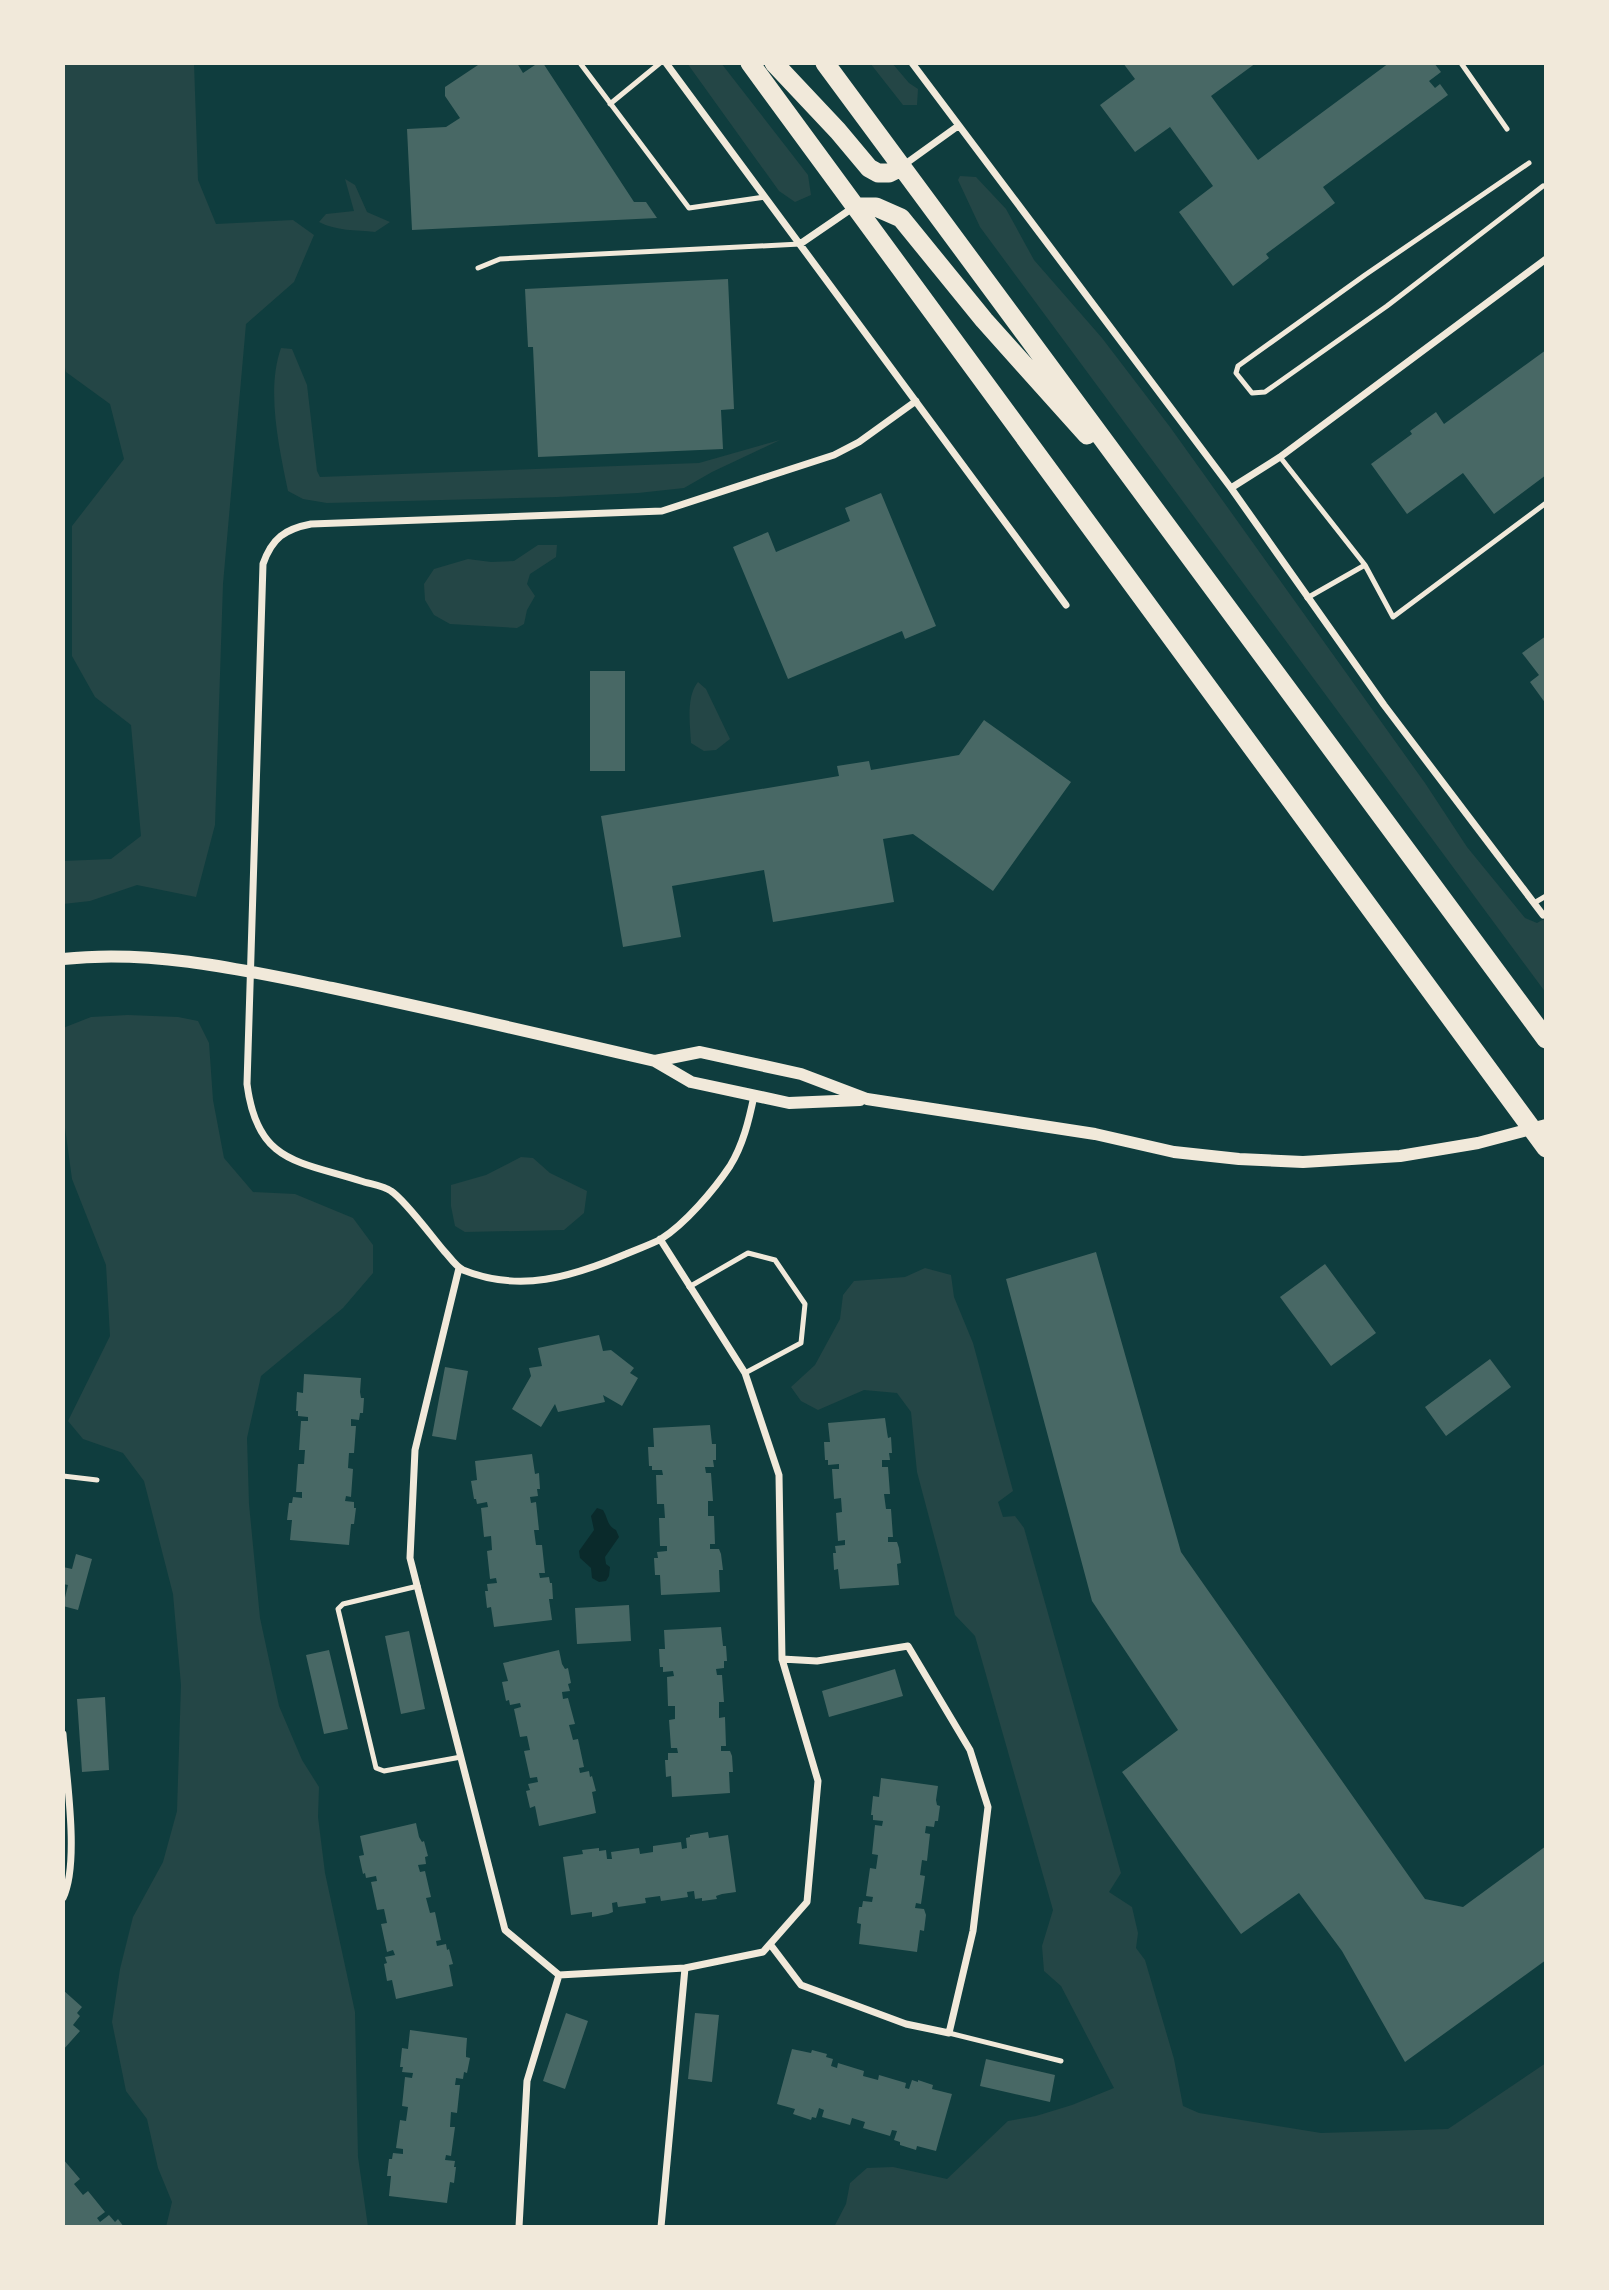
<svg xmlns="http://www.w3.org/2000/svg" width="1609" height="2290" font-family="'Fira Sans Condensed',sans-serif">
  <rect width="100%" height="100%" fill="#0f3d3e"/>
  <!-- green -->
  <path fill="#244646" d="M63,63h131l4,117 18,44 77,-4 21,15 -20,47 -48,42 -23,260 -8,241 -19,72 -59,-12 -47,16 -27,3v-43l48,-2 30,-23 -10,-111 -36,-28 -23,-41v-130l52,-67 -14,-55 -44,-32 -3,-13z
    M687,63h34l87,112 3,20 -16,7 -16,-11z
    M870,63h22l17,20 9,6 -1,16h-14z
    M960,176l16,1 30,32 28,51 68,78 68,89 255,356 42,64 58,71 12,5 9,-5v75l-566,-766 -22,-47z
    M345,179l10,6 12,27 23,10 -15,10c-19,-2 -39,-1 -56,-10l7,-8 28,-3z
    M281,348l11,1 15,36 10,86 3,6 379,-14 81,-23 -68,32 -28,16 -46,5 -81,4 -230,6 -24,-4 -15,-8c-9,-44 -22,-101 -7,-143z
    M538,545h19l-1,12 -26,17 -3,10 8,12 -8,14 -3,14 -7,4 -67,-4 -16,-9 -9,-15 -1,-16 10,-15 34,-10 23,3 23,-1z
    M698,682l8,7 24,50 -14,11 -12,1 -13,-8c-1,-18 -5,-47 7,-61z
    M128,1015l50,2 20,4 11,22 4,57 11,58 29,34 42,2 58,24 20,27v28l-30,35 -82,68 -14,62 2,66 11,114 19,88 23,54 17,27 -1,30 7,56 30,139 3,145 10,70h-202l6,-25 -14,-34 -11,-49 -21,-28 -14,-69 8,-53 13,-52 30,-55 14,-51 4,-126 -8,-91 -29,-113 -21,-28 -40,-14 -15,-18 42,-85 -4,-71 -34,-86 -9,-66v-85l28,-11z
    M521,1157l12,1 17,15 37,18 -3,22 -20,17 -99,2 -10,-6 -4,-20v-21l35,-10z
    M925,1268l26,7 3,22 19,46 40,148 -15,11 5,15 12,-1 9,12 97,345 -12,19 23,15 6,26 -2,15 9,12 29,99 9,47 16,7 122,20 127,-4 98,-66v164h-712l12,-23 4,-21 17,-15 26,-1 54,12 61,-58 28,-5 36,-11 42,-17 -53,-102 -17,-15 -2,-25 11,-36 -78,-274 -20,-21 -38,-143 -6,-60 -14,-19 -33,-3 -46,20 -17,-9 -10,-14 24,-22 25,-46 3,-24 11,-14 51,-4z"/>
  <!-- water -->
  <path fill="#0a2a2b" d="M597,1508l6,2c5,8 4,16 13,20l3,7 -14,20 1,7 4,3 -1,9 -3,5 -7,1 -7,-4 -1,-10 -11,-10 -1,-7 15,-21 -3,-14z"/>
  <!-- building -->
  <path fill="#486865" d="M481,63h36l6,10 15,-10h5l91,139h12l11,16 -245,12 -5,-101 39,-2 14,-9 -15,-22v-9z
    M1123,63h133l-45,33 47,64 131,-97h45l7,9 -12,9 6,7 5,-4 8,11 -125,92 12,16 -69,51 3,4 -36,28 -54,-74 34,-26 -43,-59 -35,25 -35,-47 35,-26z
    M728,279l6,130 -13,1 2,39 -185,8 -5,-110h-5l-3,-58z
    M1546,350v125l-52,39 -31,-41 -56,41 -36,-50 41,-30 -2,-3 26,-19 8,12z
    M881,493l55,133 -31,13 -3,-8 -114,48 -55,-132 35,-15 8,20 74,-31 -5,-13z
    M1546,636v68l-16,-22 9,-7 -17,-22z
    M590,671h35v100h-35z
    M984,720l87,62 -78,109 -80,-57 -30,5 11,63 -121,20 -9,-52 -92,16 9,51 -58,10 -22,-131 238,-40 -2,-10 32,-5 2,9 88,-15z
    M1096,1252l85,300 244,347 38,8 83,-61v114l-141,102 -63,-111 -43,-58 -58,41 -119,-162 56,-42 -86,-129 -86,-322z
    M1325,1264l51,69 -45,33 -51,-69z
    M599,1335l4,16 8,-1 23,18 -4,5 8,5 -16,28 -19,-11 2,7 -47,10 -3,-8 -14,23 -29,-18 19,-33 -2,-8 13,-2 -4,-18z
    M1490,1359l21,28 -65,49 -21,-29z
    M445,1367l23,4 -12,69 -24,-4z
    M304,1374l57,4 -1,14 1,6h3l-1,15h-3l-1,7 -8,-1v7h5l-2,27h-5l-1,15 5,1 -2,28 -5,-1 -1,5 9,1v6h2l-2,16h-3l-2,21 -59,-5 2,-20h-5l2,-17h3l1,-6 9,1v-6h-6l2,-28h6l1,-14h-6l2,-29h7v-4l-10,-1v-5h-2l1,-19 6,1z
    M885,1418l2,14 1,6 3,-1 1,16h-3l1,7h-8v7h6l2,27h-6l2,15h5l2,28h-5v5h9l2,6 2,15 -4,1 2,21 -59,4 -2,-20 -4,1 -1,-17h3l-1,-7 10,-1v-5l-7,1 -2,-28 6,-1 -1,-14 -7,1 -2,-30h7v-5l-11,1v-5h-3l-1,-18h6l-2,-19z
    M710,1425l2,19h4v16h-3l1,7h-9l1,6h5l2,28h-5v15h6l1,28h-5v5h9l2,5 2,16h-4l1,22 -59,3 -1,-20h-5l-1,-17h4l-1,-6 10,-1v-5h-7l-1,-28h6l-1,-14h-7l-1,-29h7l-1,-5h-10v-4h-3l-1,-19h6l-1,-19z
    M532,1454l3,20 4,-1 1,16h-3l1,7 -8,1 1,6 5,-1 3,28h-5l2,15h6l3,28h-6l1,5 9,-1 1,6h2l1,16h-4l3,21 -58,7 -3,-20 -4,1 -2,-17h3l-1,-7 10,-1 -1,-5 -6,1 -3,-28 5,-1 -1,-14 -7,1 -3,-29 7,-1 -1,-5 -10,2 -1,-5h-2l-3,-18 6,-1 -2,-19z
    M76,1554l16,5 -14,51 -15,-4 5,-21 -5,-1v-17l9,2z
    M629,1605l2,36 -54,3 -2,-36z
    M721,1627l2,19h3l1,15h-3v7l-8,1 1,6h5l2,27h-5v16l6,-1 1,29h-5v5h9l2,5 1,16h-4l1,21 -58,4 -1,-21 -5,1 -1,-17h3v-7h10l-1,-5h-6l-2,-28 6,-1v-13h-7l-1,-29 7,-1 -1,-5 -10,1v-5h-3l-1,-18h6l-1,-19z
    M409,1631l16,78 -24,5 -16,-78z
    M329,1650l19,79 -24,5 -18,-79z
    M559,1650l3,14 3,5 3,-1 3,15 -3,1 2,7 -8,1 1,7 5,-1 7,26 -6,1 4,15 5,-1 6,28 -5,1 1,5 9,-2 1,6 2,-1 4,15 -4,1 4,21 -57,13 -4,-20 -5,2 -4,-17 4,-1 -2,-6 10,-2 -1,-5 -7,1 -6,-27 6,-1 -3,-14 -7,1 -6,-28 7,-2 -1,-4 -10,2 -1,-5 -3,1 -4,-19 6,-1 -5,-18z
    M895,1669l8,27 -74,21 -7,-26z
    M105,1697l4,73 -27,2 -5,-73z
    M881,1778l57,8 -2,14 1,5 3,1 -2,15h-3l-1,6 -8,-1 -1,7 5,1 -3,27 -5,-1 -2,15 5,1 -4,28 -5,-1 -1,5 9,1 2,6 -2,16 -4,-1 -3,22 -58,-8 2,-20 -4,-1 2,-16h3l1,-6 9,1 1,-5 -7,-1 4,-28 6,1 2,-14 -6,-1 3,-29 7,1 1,-5 -10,-1v-5h-2l2,-19 6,1z
    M416,1823l3,14 3,5 2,-1 4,15 -3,1 1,7 -8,1 2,7 5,-1 6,26 -5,1 4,15 5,-1 6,28 -5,1 1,5 9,-2 1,6 2,-1 4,15 -4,1 4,21 -57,13 -4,-19 -5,1 -3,-17 3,-1 -2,-6 10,-2 -2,-5 -6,2 -6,-28 6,-1 -3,-14 -7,1 -6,-28 6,-1 -1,-5 -10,2 -1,-5 -2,1 -4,-18 5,-1 -4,-19z
    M708,1832l1,6 19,-3 8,57 -14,2 -6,2 1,3 -15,2v-3l-7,1 -1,-8 -7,1 1,5 -27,4 -1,-5 -15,2 1,5 -28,4 -1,-5 -5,1 1,9 -5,2 -16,3v-5l-21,3 -8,-58 20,-3 -1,-4 17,-2v3l7,-1 1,9h5l-1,-7 28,-4 1,6 13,-2v-6l28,-4 1,7 5,-1 -1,-10 4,-1v-2z
    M63,1990l19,17 -5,6 3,3 -7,9 7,6 -17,19z
    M566,2013l22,8 -23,68 -22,-8z
    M695,2013l24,2 -7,67 -24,-3z
    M410,2030l57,8 -1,14v5l4,1 -3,15 -3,-1 -1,7 -7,-1 -1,7h5l-3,28 -6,-1 -1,15h5l-4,29 -5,-1 -1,5 10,1 -1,6h2l-2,16 -4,-1 -3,21 -58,-7 2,-20h-4l2,-17h3l1,-6 10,1v-5l-7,-1 4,-28 6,1 2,-14 -6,-1 3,-29 7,1 1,-5 -11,-1 1,-5h-3l2,-19 6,1z
    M792,2049l19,4 1,-3 15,4 -1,3 7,2 -2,7 6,2 1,-5 26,8 -1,5 15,4 1,-5 27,8 -1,5 4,1 3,-9 6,2v-2l15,5 -1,4 20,5 -16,57 -19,-5 -1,4 -16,-5v-3l-6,-2 3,-9 -5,-1 -2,6 -27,-8 2,-6 -13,-4 -2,7 -28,-8 2,-7 -5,-2 -3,10 -4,-1 -1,3 -18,-6 2,-5 -18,-5z
    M986,2059l69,16 -5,27 -70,-16z
    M63,2159l17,20 -6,5 9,11 5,-4 17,21 -8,6 3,4 9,-7 6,7 3,-3 6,8h-61z"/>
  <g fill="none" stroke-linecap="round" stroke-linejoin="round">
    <!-- service -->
    <path stroke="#f1e9da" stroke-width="5" d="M580,63l109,145 76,-11
      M1461,63l46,66
      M610,104l50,-41
      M1529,163l-164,112 -127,91 -2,7 16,20 13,-1 122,-86 156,-120
      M478,268l22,-9 300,-15
      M1280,457l85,108 28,52 153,-114
      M1307,598l58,-33
      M1534,903l12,-7
      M689,1287l59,-34 27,7 30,44 -4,39 -56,30
      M63,1476l34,4
      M418,1586l-75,18 -5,5 38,159 8,3 77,-14
      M949,2033l112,28"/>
    <!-- minor -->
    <path stroke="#f1e9da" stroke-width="7" d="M666,63l400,542
      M912,63l319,425 153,217 159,210
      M901,167l57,-41
      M800,244l54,-37
      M1231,488l49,-31 266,-198
      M754,1096c-5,24 -11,49 -24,70 -16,24 -45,58 -69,73 -11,6 -24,10 -35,15 -54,23 -106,39 -163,16 -8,-4 -13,-13 -19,-19 -12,-14 -39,-51 -53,-60 -7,-5 -21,-7 -30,-10 -63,-20 -104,-18 -114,-97l16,-520c9,-26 22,-35 48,-40l351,-13 172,-56 25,-13 57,-41
      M459,1268l-44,182 -5,108 95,372 54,45
      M63,1734c3,41 17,129 0,164
      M770,1944l31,41 105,39 43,9 24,-102 15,-124 -18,-57 -62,-104 -91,15 -35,-2
      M519,2227l8,-146 32,-106 126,-7 78,-16 44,-50 11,-121 -36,-122 -3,-184 -34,-102 -85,-134
      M661,2227l24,-259"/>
    <!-- tertiary -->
    <path stroke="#f1e9da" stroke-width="12" d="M63,959c90,-10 181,11 269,29 108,23 216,48 323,73l36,21 98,21 71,-3
      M655,1061l45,-9 101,22 66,25 228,35 79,18 65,7 64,3 97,-6 78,-13 68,-18"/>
    <!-- trunk -->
    <path stroke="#f1e9da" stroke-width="19" d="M750,63l796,1085
      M774,63l64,68 31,37 9,5h11l12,-6
      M825,63l721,976
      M855,207h21l25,11 83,102 103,115"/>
  </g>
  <!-- border -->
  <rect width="1609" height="2290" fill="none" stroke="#f1e9da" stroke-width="130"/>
</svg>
